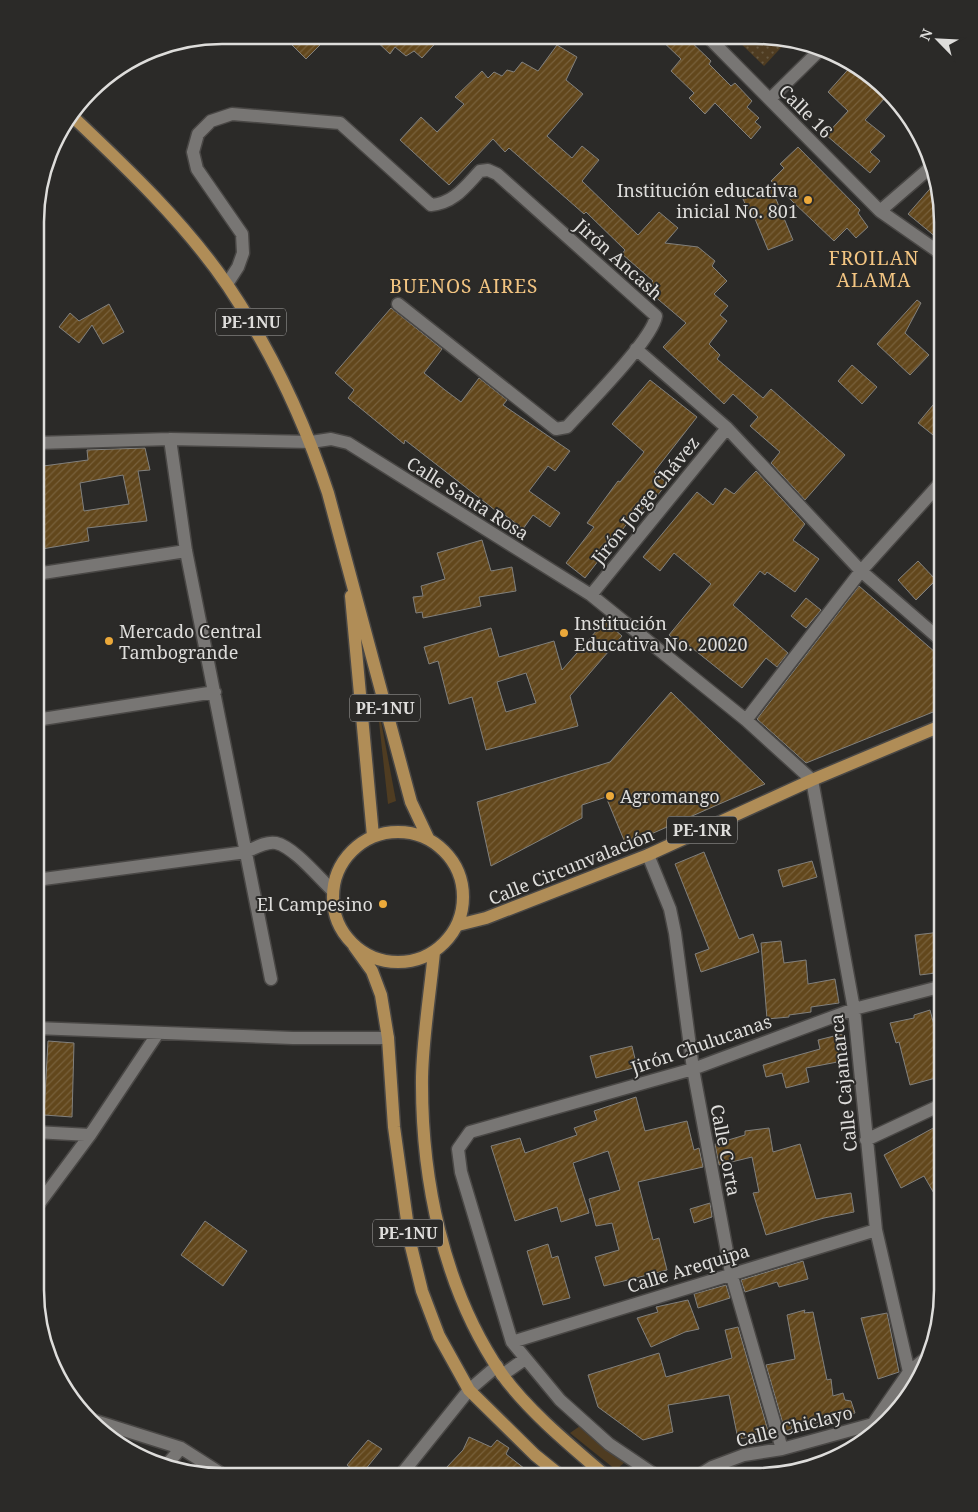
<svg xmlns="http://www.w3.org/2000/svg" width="978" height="1512" font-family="'Noto Serif',serif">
  <defs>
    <pattern id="park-dots" width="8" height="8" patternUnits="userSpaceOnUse" patternTransform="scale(1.25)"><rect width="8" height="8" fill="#4f3c21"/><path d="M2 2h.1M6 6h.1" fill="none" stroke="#685841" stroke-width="1.8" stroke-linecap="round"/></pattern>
    <pattern id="building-hatch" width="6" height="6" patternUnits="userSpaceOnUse" patternTransform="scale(1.25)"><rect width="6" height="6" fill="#62471c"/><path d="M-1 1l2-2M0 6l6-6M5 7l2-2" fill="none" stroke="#78613c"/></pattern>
  </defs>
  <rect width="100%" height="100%" fill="#2b2a28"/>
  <!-- green -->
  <path fill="#4f3c21" d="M381,721l15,80 -8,3 -9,-82z
    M580,1426l45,36 -9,8 -46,-37z"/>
  <!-- park -->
  <path fill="url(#park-dots)" d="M734,37h47l8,2 -25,27z"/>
  <!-- building -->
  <path fill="url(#building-hatch)" stroke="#81807d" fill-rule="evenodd" d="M282,35h48l-24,24z
    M370,35l62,1h10l-20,22 -8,-7 -8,5 -11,-9 -5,7z
    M657,36h28l26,25 -2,3 22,22 4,-3 17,18 -5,6 12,11 -4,4 6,5 -10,12 -36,-36 -10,11 -16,-16 5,-5 -23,-22 10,-12z
    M557,45l20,12 -11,23 17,14 -36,42 25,22 10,-12 17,14 -17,21 56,54 21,-23 19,16 -13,15 33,4 17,14 -3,5 15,15 -13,13 14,12 -8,9 7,6 -18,23 11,11 -3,4 46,39 8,-9 74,66 -40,45 -34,-37 9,-11 -30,-26 8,-9 -25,-23 -9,10 -61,-57 23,-24 -40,-34 7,-8 -31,-27 3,-4 -39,-38 -2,2 -75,-66 -4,4 -12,-13 -44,46 -49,-45 21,-23 16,15 27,-28 -9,-7 27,-26 6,7 6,-6 8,4 5,-6 7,2 8,-10 16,9z
    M853,64l17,9 14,14 -5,6 6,5 -20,22 20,16 -15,16 10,9 -10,12 -44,-38 22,-24 -20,-19z
    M798,147l62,63 -2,3 10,14 -12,11 -9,-10 -13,13 -63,-60 13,-13 -4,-4z
    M935,183l8,39v21l-35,-29z
    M771,187l22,53 -25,10 -15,-36 -3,1 -7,-16z
    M917,300l4,3 -16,30 24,22 -19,20 -33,-31z
    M109,304l15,28 -21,12 -11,-19 -13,18 -20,-16 11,-14 9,8z
    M391,308l51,41 -18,24 21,17 16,12 18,-24 28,22 -4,5 67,46 -15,20 -7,-5 -19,25 31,22 -10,14 -17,-12 -10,14 -22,-17 -1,2 -95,-74 -1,4 -56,-46 6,-8 -19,-17z
    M852,365l25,22 -15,17 -24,-23z
    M650,380l47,37 -43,55 13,11 -10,13 -3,-3 -15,21 -3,-2 -51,66 -19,-15 28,-36 -7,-4 31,-42 2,1 24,-30 -32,-28z
    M943,393v50l-25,-20z
    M145,448l5,22 -12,1 9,50 -60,7 2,13 -53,9v-83l52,-7 -1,-10zM123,475l6,29 -45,7 -4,-28z
    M756,471l49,53 -12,16 26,19 -24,33 -28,-20 -2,3 -5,-4 -27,34 55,48 -11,14 -11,-9 -24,30 -55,-44 -2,4 -16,-13 42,-51 -37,-31 -14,18 -17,-14 54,-65 16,13 12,-17 9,6z
    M482,540l9,31 21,-4 4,24 -37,6 2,9 -58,12 -1,-6 -6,1 -3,-16 10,-1 -2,-10 24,-7 -8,-26z
    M918,561l18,19 -20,20 -18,-20z
    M859,586l84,73v49l-137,55 -49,-44z
    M806,598l15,12 -15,18 -15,-12z
    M605,621l17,15 -52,60 8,30 -92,24 -14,-53 -23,7 -11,-43 -9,3 -5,-17 67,-19 8,29 55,-16 8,29zM526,673l10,30 -30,9 -9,-30z
    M671,692l94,92 -139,61 -20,-48 -24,8v13l-91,48 -14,-64 133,-40z
    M704,852l35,87 14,-5 6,18 -58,20 -6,-18 14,-5 -34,-85z
    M812,861l5,16 -34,10 -5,-17z
    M941,932l2,40 -23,3 -5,-40z
    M781,941l3,22 22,-3 2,24 27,-5 4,24 -28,4v5l-22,3v2l-22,2 -6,-76z
    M930,1010l9,34 4,-1v33l-33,9 -11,-43 -3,1 -6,-20 24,-5v-3z
    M842,1034l6,26 -42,8 3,14 -23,6 -4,-15 -16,4 -3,-12 57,-16 -2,-9z
    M48,1041l26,2 -2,74 -28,-2z
    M632,1046l5,21 -41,11 -6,-22z
    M636,1097l9,34 42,-10 7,29 5,-2 4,19 -65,15 15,58 6,-2 8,32 -63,16 -9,-29 24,-7 -7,-27 -16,3 -7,-27 31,-9 -12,-39 -35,12 16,50 -28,9 -4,-15 -42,14 -24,-75 29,-8 5,15 52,-18 -3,-7 23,-8 -3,-9z
    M935,1127l8,12v70l-19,-33 -23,12 -17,-33z
    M769,1128l4,24 27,-8 16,55 35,-6 3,19 -30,6 -58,17 -13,-42 6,-1 -7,-35 -33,8 -4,-21 30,-9v-4z
    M710,1203l2,14 -18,6 -4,-14z
    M205,1221l42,30 -24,35 -42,-31z
    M548,1244l4,14 6,-2 12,42 -27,7 -16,-54z
    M803,1261l5,18 -29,8 -2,-5 -32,10 -4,-12z
    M726,1285l4,13 -32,10 -4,-14z
    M688,1300l11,29 -14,3 -34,15 -14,-29 21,-6 -2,-5z
    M805,1310l-1,3 9,-1 14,68 4,-1 2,17 10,-3 2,7 6,1 4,12 -31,9 -33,4 1,3 -7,2 -19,-66 29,-6 -8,-44z
    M887,1313l12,59 -21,7 -17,-61z
    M738,1327l31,107 -31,5 -9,-44 -61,10 5,27 -30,8 -45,-33 -10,-32 71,-22 7,24 66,-19 -7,-28z
    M469,1437l22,10 6,-7 12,8 -3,6 28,22h-82l-6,-8 17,-18z
    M368,1440l14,9 -22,27 -13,-11z"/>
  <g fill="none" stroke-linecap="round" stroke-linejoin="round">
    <defs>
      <path id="minor" d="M707,36l173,175 63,44
        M770,99l52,-51
        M880,211l52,-45
        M227,284l11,-17 5,-14 -1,-19 -45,-65 -4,-17 5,-18 13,-13 21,-7 108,9 91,82c23,-2 34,-18 49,-34l8,-1 9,4 159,142c-3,23 -70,90 -89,111l-11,2 -158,-125
        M636,349l91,79 134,143 82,71
        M170,439l16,112 85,428
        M36,443l134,-4 141,3 20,-3 17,4 243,152 155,125 66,60 42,229 22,221 33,142 9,7
        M36,574l150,-23
        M591,595l136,-167
        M36,720l179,-28
        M746,720l115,-149 82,-91
        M648,855l22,54 5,24 18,136 38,204 51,176
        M36,880l210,-28c9,-4 20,-11 30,-9 18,4 43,35 57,48
        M35,1028l258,10h95
        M35,1132l55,3
        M866,1140l77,-36
        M35,1209l55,-74 68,-102
        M512,1342l364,-112
        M502,1375l23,-16
        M89,1419l92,29 44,28
        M165,1467l16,-19
        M400,1476l69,-86 28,-24
        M658,1477l-49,-33 -49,-44 -48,-58 -51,-170 -3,-23 12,-17 223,-63 161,-60 89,-23
        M696,1477l16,-10 32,-12 38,-6 91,-25 36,-52 22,-18"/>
      <path id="primary" d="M72,116c55,52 113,107 156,170 43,64 76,134 100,207l83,309 17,36
        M351,596l22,240
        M333 897a65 65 0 1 1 130 0a65 65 0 1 1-130 0Z
        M458,925l28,-7 162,-63 164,-75 131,-55
        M354,946l18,25 9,24 7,43 6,89 16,115 12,49 17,45 30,54 66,65 26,21
        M434,952c-4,42 -11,83 -12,125 -1,101 21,211 79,296 26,37 71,74 106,104"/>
    </defs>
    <!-- minor casing -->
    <use href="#minor" stroke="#494745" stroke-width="15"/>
    <!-- primary casing -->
    <use href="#primary" stroke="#494745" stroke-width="15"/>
    <!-- minor -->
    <use href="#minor" stroke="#787674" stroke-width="12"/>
    <!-- primary -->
    <use href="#primary" stroke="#b08d57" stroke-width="12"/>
  </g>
  <!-- markers -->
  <g fill="#eca93a" stroke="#2b2a28" stroke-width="2">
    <circle cx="808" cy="200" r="5"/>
    <circle cx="564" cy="633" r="5"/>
    <circle cx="109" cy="641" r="5"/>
    <circle cx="610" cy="796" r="5"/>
    <circle cx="383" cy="904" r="5"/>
  </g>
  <g text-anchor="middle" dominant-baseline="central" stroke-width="4" stroke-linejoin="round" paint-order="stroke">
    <!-- shield labels -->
    <g fill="#2b2a28" stroke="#a8a7a5" stroke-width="1">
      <rect x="216" y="308.5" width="70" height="27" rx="4"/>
      <rect x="350" y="694.5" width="70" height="27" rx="4"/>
      <rect x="667" y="816.5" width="70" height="27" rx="4"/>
      <rect x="373" y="1219.5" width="70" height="27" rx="4"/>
    </g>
    <g font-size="16" font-weight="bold" fill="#dedddb">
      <text x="251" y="322">PE-1NU</text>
      <text x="385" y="708">PE-1NU</text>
      <text x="702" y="830">PE-1NR</text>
      <text x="408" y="1233">PE-1NU</text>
    </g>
    <!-- street labels -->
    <g font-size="18" fill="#dedddb" stroke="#2b2a28">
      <text transform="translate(806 111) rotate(45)">Calle 16</text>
      <text transform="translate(619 259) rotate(42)">Jirón Ancash</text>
      <text transform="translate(468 498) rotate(32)">Calle Santa Rosa</text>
      <text transform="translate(645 500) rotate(-51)">Jirón Jorge Chávez</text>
      <text transform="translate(571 866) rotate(-22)">Calle Circunvalación</text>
      <text transform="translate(701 1044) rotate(-19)">Jirón Chulucanas</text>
      <text transform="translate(843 1083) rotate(-96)">Calle Cajamarca</text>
      <text transform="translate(726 1150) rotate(79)">Calle Corta</text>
      <text transform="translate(688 1268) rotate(-17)">Calle Arequipa</text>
      <text transform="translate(794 1426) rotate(-14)">Calle Chiclayo</text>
    </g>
    <!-- poi labels -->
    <g font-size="18" fill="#dedddb" stroke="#2b2a28" text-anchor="start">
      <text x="798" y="190" text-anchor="end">Institución educativa<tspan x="798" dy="21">inicial No. 801</tspan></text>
      <text x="574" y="623">Institución<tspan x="574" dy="21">Educativa No. 20020</tspan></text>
      <text x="119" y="631">Mercado Central<tspan x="119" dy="21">Tambogrande</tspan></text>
      <text x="620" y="796">Agromango</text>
      <text x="373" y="904" text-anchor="end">El Campesino</text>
    </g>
    <!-- neighbourhood labels -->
    <g font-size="19" letter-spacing="1" fill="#f3c582" stroke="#2b2a28">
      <text x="874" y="258">FROILAN<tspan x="874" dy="22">ALAMA</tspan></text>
      <text x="464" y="286">BUENOS AIRES</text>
    </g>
  </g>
  <!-- crop -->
  <path d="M0 0H978V1512H0ZM222 44H756A178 178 0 0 1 934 222V1290A178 178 0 0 1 756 1468H222A178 178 0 0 1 44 1290V222A178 178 0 0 1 222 44Z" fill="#2b2a28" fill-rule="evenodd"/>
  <path fill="none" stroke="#dedddb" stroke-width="2.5" d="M222 44H756A178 178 0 0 1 934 222V1290A178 178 0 0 1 756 1468H222A178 178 0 0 1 44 1290V222A178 178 0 0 1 222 44Z"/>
  <!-- north arrow -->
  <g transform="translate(938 40) rotate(294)" stroke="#2b2a28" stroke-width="4" paint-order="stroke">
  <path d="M0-4L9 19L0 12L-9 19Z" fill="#dedddb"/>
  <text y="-8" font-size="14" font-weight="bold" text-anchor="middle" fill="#dedddb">N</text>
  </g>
</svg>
